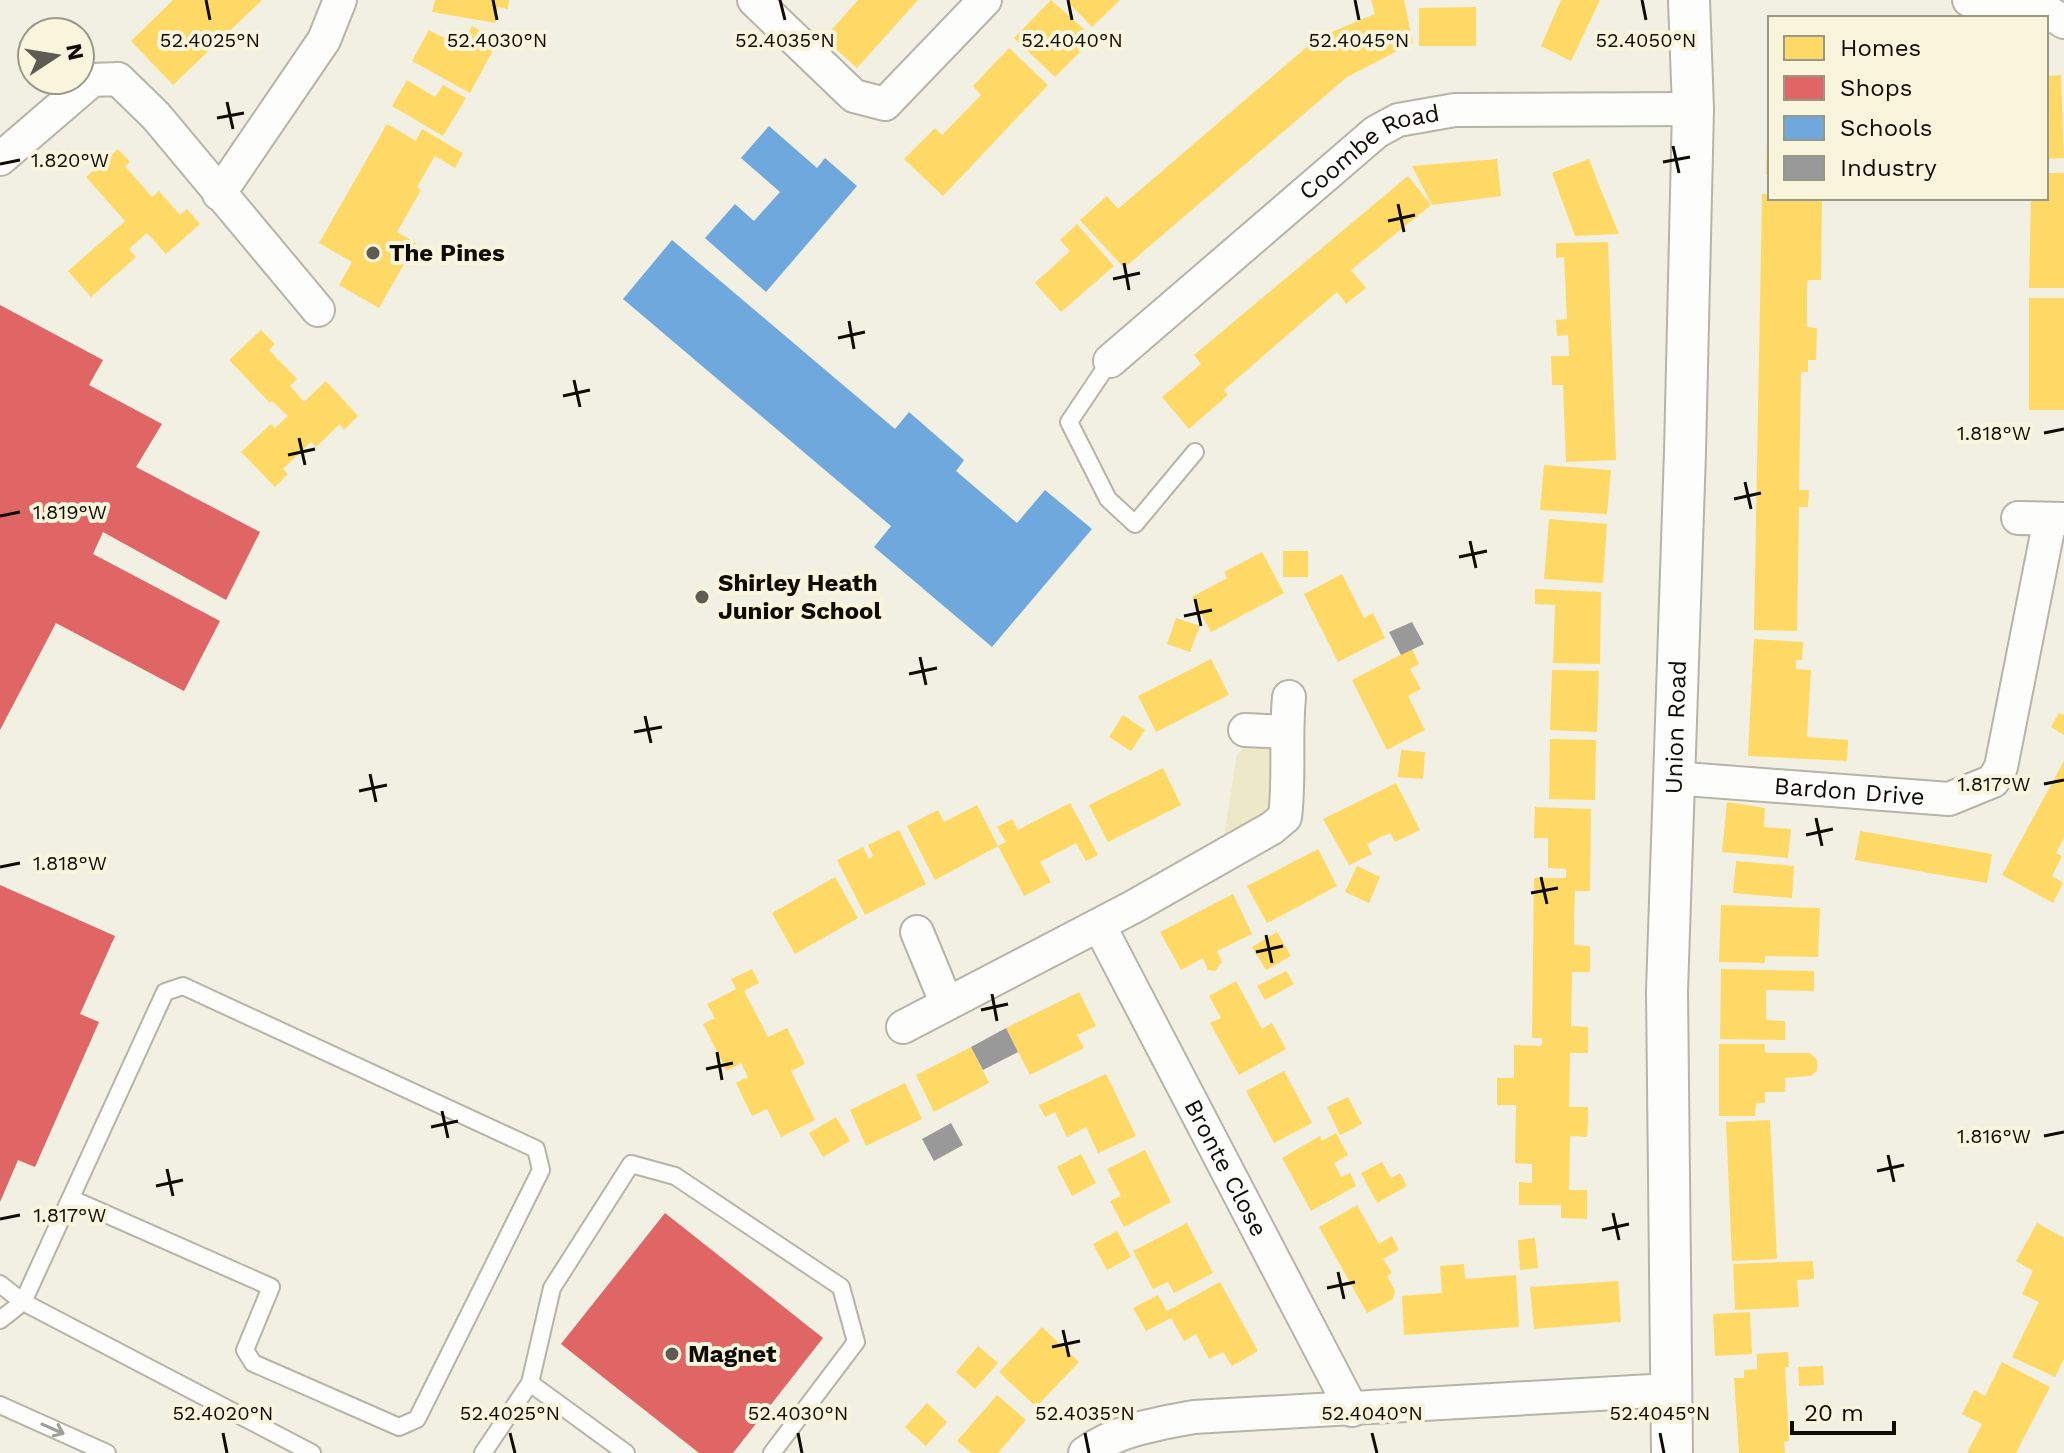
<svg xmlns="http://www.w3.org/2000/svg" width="2064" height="1453" font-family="'Work Sans',sans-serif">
  <rect width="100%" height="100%" fill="#f2f0e2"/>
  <!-- green -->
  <path fill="#ece8c8" d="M1248,745l25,3 7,57 -57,38 14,-89z"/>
  <!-- homes -->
  <path fill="#ffd966" d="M173,0h89l-89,85 -42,-44z
    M435,0h74l-1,9 -10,-2 -3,16 -63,-11z
    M858,0h60l-61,68 -33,-30z
    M1051,0l43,38 -39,39 -41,-39z
    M1066,0h54l-28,27z
    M1371,0h33l9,43 -66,34 -223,191 -44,-48 27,-24 11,13 199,-171 58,-24z
    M1561,0h39l-29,61 -30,-15z
    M1476,7v39h-57v-38z
    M1770,15h46v3h-47z
    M472,26l26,15 -28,52 -58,-32 17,-31 32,17z
    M1009,48l39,37 -105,111 -39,-37 31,-31 7,7 39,-40 -8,-9z
    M2061,75l3,83 -18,1v-83z
    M407,80l28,17 8,-12 23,13 -23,38 -51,-30z
    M387,124l29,17 6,-12 41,24 -8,15 -20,-12 -18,31 4,3 -24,42 19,11 -37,65 -40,-23 13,-23 -33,-19z
    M1767,137h3v38h-4z
    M118,149l12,13 -5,4 27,31 7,-6 21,24 7,-6 13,15 -34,30 -19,-21 -18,16 7,8 -45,40 -23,-26 57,-50 -39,-44z
    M1497,159l4,37 -69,9 -20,-39z
    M1589,159l13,34 17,41 -44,2 -23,-63z
    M2046,173h18v115h-35l2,-90h15z
    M1408,176l23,29 -80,65 15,18 -20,16 -9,-12 -113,98 4,5 -39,34 -27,-32 39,-33 -7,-9z
    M1762,194h8v4h52l-1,82h-13l-1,4v43l10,1 -1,32h-8v12h-7l-2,118h10l-1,17h-9l-2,124 -43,-1z
    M1077,224l37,42 -53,46 -26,-29 35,-32 -10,-11z
    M1608,242l8,218 -50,2 -3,-77h-11l-1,-29h18l-1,-21 -11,1 -1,-16 11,-1 -3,-62 -8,1v-15z
    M2029,298h35v112h-35z
    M261,330l14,14 -6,6 28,29 -7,7 14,16 22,-21 32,35 -14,14 -4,-6 -24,23 -5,-5 -28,27 5,5 -13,13 -34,-35 30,-28 4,4 13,-12 -16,-15 -2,2 -41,-43z
    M1544,465l67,5 -4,44 -67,-4z
    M1549,519l58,5 -4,59 -59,-4z
    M1283,551h25v26h-25z
    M1262,552l22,41 -73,39 -19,-35 35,-19 -3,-6z
    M1342,574l22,44 9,-5 12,25 -47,24 -34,-68z
    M1535,589l66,3 -1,72 -47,-1 2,-58 -20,-1z
    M1176,618l24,8 -10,26 -23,-8z
    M1754,639l49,3 -1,18h-6v9l15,1 -4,67 41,3 -1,21 -99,-5z
    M1412,649l7,15 -9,5 11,20 -13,7 17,34 -38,20 -35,-70z
    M1211,659l18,36 -73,37 -18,-36z
    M1552,670l47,1 -2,61 -47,-2z
    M2059,713l5,2v20l-13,-8z
    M1123,715l22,15 -14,21 -22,-14z
    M1550,739l46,1 -1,60 -46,-1z
    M1401,750l24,2 -2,27 -25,-2z
    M2064,761v77l-8,15 6,3 -10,20 11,7 -10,20 -51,-28z
    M1163,768l18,37 -73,37 -19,-37z
    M1396,783l24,47 -25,12 -5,-9 -9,4 -14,7 5,10 -23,11 -26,-46z
    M1727,802l38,6 -1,19 27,2 -3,29 -66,-6z
    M1070,803l28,52 -12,6 -10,-18 -36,19 11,20 -27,14 -26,-50 8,-4 -9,-15 15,-8 6,11z
    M977,805l21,41 -63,34 -28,-54 31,-16 6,12z
    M1535,807l56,2 -1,82h-15l-1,27v27l16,1v26h-18l-1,54 17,1v26h-18l-1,54h19v14l-1,16 -17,-1 -1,54h18v29l-26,-1v-13h-42v-23l13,1v-19l-17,-1 1,-58h-19v-27h17v-33l28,1v-8h-10l2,-160h32v-9l-18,-1v-30h-14z
    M899,830l27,54 -61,31 -28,-55 26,-13 6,12 4,-3 -5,-11z
    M1860,831l132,23 -5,29 -132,-23z
    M1318,849l19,37 -70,37 -20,-37z
    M1736,861l58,5 -2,32 -59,-5z
    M1357,866l23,11 -11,26 -24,-11z
    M835,877l23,41 -63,36 -23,-41z
    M1233,894l19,40 -35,17 5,11 -7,9 -7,-1 -5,-12 -22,12 -21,-38z
    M1721,905l99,3 -2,49 -53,-1v7l-46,-1z
    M1277,932l14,24 -25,14 -14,-23z
    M752,969l7,14 -15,8 24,46 19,-9 18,36 -14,7 24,49 -34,17 -14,-28 -15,7 -16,-33 12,-6 -7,-14 -14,8 -24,-47 12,-6 -8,-14 29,-15 -5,-10z
    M1721,969l93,2v20l-48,-1v30l19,1v19l-65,-1z
    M1286,971l8,13 -29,16 -8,-14z
    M1236,981l26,48 10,-6 14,26 -47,26 -29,-52 11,-5 -12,-22z
    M1079,992l17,34 -19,9 7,13 -54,27 -24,-47z
    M1719,1044h46v9h45l7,7v11l-7,5 -25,2v14h-20v11h-9l-1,13h-36z
    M971,1047l18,36 -55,29 -18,-37z
    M1284,1071l28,52 -38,20 -28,-52z
    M1106,1074l30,62 -38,17 -12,-26 -19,10 -12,-25 -10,5 -6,-12z
    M905,1083l17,36 -56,27 -16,-36z
    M1348,1097l14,27 -22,11 -13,-28z
    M836,1117l14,24 -27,16 -14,-24z
    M1770,1120l7,139 -45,2 -6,-139z
    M1336,1133l12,22 -14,8 7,14 9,-4 6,13 -45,25 -29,-53 38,-22 2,5z
    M1145,1150l26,52 -47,25 -14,-26 11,-5 -14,-27z
    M1081,1154l15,29 -24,13 -15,-29z
    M1382,1162l9,16 9,-5 7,13 -30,17 -16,-30z
    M1357,1205l22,39 13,-8 7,14 -16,9 9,14 -5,3 8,15 -2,8 -26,14 -48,-86z
    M1187,1223l26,50 -39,20 -6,-11 -15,7 -20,-38z
    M2037,1223l27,15v121l-9,18 -43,-20 27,-55 -17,-8 11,-23 -17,-10z
    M1117,1231l14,26 -24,13 -14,-26z
    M1535,1238l3,30 -18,2 -2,-30z
    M1813,1261l1,18 -17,1 2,27 -64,3 -2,-46z
    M1464,1264l1,15 51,-4 3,52 -115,8 -2,-39 40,-3 -2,-27z
    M1618,1281l3,41 -87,7 -4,-42z
    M1220,1282l38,69 -26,15 -9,-14 -14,7 -13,-25 -12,7 -13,-23 -25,13 -13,-23 25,-13 9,16z
    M1750,1312l2,42 -37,2 -2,-42z
    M1042,1327l37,35 -43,45 -37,-35z
    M978,1346l20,17 -23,26 -19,-17z
    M1788,1352l1,15h-4l4,74 -5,1 1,11h-46l-5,-75h10v-8l13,-1v-15z
    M2002,1362l48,25 -34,66h-49l15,-29 -20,-10 12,-24 11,6z
    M1823,1366l1,19 -25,1 -1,-19z
    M997,1395l29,25 -28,33h-26l-15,-12z
    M927,1403l20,19 -21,24 -21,-19z"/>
  <!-- shops -->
  <path fill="#e06666" d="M0,305l103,55 -14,25 73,39 -26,43 124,65 -34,68 -123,-68 -10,22 127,67 -36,70 -128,-68 -56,107z
    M0,885l115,51 -35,78 19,8 -64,145 -17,-7 -18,42z
    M665,1213l158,125 -90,115h-34l-138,-109z"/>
  <!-- schools -->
  <path fill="#6fa8dc" d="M769,126l48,42 8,-10 32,28 -91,106 -61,-54 30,-34 19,17 26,-29 -39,-34z
    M672,240l223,189 14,-17 55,48 -8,11 61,52 28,-33 47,39 -100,118 -118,-100 17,-21 -268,-227z"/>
  <!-- industry -->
  <path fill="#999" d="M1412,622l12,22 -23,11 -12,-23z
    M1006,1028l12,24 -35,18 -12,-23z
    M951,1123l12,22 -29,16 -12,-22z"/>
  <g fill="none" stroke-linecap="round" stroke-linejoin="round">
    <defs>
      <path id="service" d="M1110,361l-41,61 39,77 27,25 60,-72
        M0,1284l23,18 289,151
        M0,1320l23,-18 142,-310 18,-6 353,163 5,21 -124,249 -18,8 -146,-64 -8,-13 26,-63 -199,-88
        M530,1383l96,70
        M0,1405l107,48
        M483,1453l47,-70 22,-95 79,-124 44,12 166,111 15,55 -84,111"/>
      <g id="minor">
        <path d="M754,0l100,96 31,8 100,-104"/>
        <path d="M1969,0l82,14 13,8"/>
        <path d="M0,159l92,-79 26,-1 38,37 162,194"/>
        <path d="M219,194l105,-154 16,-40"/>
        <path id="s1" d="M1110,361l266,-229 22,-12 57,-10 238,-1"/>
        <path d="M2018,518l46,1"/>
        <path d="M1245,730l40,2"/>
        <path id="s2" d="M1672,778l277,21 44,-18 8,-14 49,-248"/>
        <path id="s3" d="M1099,925l253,485"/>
        <path d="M917,932l29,70"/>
        <path d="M903,1027l230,-120 139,-79 13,-11c5,-40 0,-79 4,-120"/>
        <path d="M1085,1453c32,-23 71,-29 109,-36l475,-27"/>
      </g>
      <g id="tertiary">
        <path id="s4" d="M1672,1453l-5,-462 18,-539 8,-343 -4,-109"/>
      </g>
    </defs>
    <!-- service casing -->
    <use href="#service" stroke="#b6b4a9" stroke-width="20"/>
    <!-- minor casing -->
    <use href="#minor" stroke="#b6b4a9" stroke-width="36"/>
    <!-- tertiary casing -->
    <use href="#tertiary" stroke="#b6b4a9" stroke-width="44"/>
    <!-- service -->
    <use href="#service" stroke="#fdfdfb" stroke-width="16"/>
    <!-- minor -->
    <use href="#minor" stroke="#fdfdfb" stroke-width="32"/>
    <!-- tertiary -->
    <use href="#tertiary" stroke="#fdfdfb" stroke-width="40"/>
  </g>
  <!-- one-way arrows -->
  <defs><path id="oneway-shaft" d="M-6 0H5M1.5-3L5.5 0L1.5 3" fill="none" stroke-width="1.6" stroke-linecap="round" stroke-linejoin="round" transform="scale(2)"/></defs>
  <use stroke="#9d9d99" href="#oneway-shaft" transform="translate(53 1429) rotate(24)"/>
  <!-- ticks -->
  <path fill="none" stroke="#0e0c05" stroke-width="3" d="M206,0l4,20M493,0l4,20M780,0l5,20M1068,0l4,20M1355,0l4,20M1642,0l4,20M227,102l6,27M217,118l27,-5M1673,146l6,27M1663,162l27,-5M0,164l20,-4M1398,204l6,28M1388,221l27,-6M1124,263l5,27M1113,279l27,-6M849,321l5,28M838,338l27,-6M574,380l6,27M563,396l27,-6M2044,433l20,-4M299,438l6,27M288,455l27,-6M1745,482l6,27M1734,499l27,-6M0,516l20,-4M1470,541l6,27M1459,557l28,-6M1195,599l6,27M1184,616l28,-6M920,657l6,28M909,674l28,-6M645,716l6,27M634,732l28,-5M370,774l6,28M2044,784l20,-4M359,791l28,-6M1816,818l6,28M1806,835l27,-6M0,867l20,-4M1541,877l6,27M1531,893l27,-5M1266,935l6,28M1256,952l27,-6M992,994l5,27M981,1010l27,-6M717,1052l5,28M706,1069l27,-6M442,1111l6,27M431,1127l27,-6M2044,1136l20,-4M1888,1155l6,27M167,1169l6,27M1877,1171l27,-6M156,1186l27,-6M1613,1213l6,27M0,1219l20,-4M1602,1230l27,-6M1338,1272l6,27M1327,1288l28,-6M1063,1330l6,27M1052,1347l28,-6M223,1433l4,20M510,1433l5,20M798,1433l4,20M1085,1433l4,20M1372,1433l5,20M1660,1433l4,20"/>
  <!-- markers -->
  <g fill="#5e5c52" stroke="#f8f5dc" stroke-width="3">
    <circle cx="373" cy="253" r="8"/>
    <circle cx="702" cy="597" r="8"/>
    <circle cx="672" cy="1354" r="8"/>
  </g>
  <g text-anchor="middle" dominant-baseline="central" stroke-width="8" stroke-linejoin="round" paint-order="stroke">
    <!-- street labels -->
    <g font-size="24" fill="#0e0c05" stroke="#f8f5dc">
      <text stroke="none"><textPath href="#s1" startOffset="336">Coombe Road</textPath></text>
      <text stroke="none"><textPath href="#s4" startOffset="726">Union Road</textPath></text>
      <text stroke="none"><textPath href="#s2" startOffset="178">Bardon Drive</textPath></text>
      <text stroke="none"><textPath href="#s3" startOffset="274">Bronte Close</textPath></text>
    </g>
    <!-- poi labels -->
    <g font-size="24" font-weight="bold" fill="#0e0c05" stroke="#f8f5dc" text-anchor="start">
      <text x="389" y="253">The Pines</text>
      <text x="718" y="583">Shirley Heath<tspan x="718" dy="28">Junior School</tspan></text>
      <text x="688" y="1354">Magnet</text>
    </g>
  </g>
  <g font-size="20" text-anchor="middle" fill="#0e0c05" stroke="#f8f5dc" stroke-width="8" stroke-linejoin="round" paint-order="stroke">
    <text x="210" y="47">52.4025°N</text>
    <text x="497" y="47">52.4030°N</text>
    <text x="785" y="47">52.4035°N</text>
    <text x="1072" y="47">52.4040°N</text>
    <text x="1359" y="47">52.4045°N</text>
    <text x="1646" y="47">52.4050°N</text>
    <text x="70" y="167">1.820°W</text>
    <text x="1994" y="440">1.818°W</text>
    <text x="70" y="519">1.819°W</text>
    <text x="1994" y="791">1.817°W</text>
    <text x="70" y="870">1.818°W</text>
    <text x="1994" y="1143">1.816°W</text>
    <text x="70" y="1222">1.817°W</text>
    <text x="223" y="1420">52.4020°N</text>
    <text x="510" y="1420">52.4025°N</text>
    <text x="798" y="1420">52.4030°N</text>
    <text x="1085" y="1420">52.4035°N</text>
    <text x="1372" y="1420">52.4040°N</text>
    <text x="1660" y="1420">52.4045°N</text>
  </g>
  <!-- legend -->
  <rect x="1768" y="16" width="280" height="184" fill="#f8f5dc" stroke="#9a9886" stroke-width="2"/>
  <rect x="1784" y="36" width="40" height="24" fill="#ffd966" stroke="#9a9886" stroke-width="2"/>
  <text x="1840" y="56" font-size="24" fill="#0e0c05">Homes</text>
  <rect x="1784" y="76" width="40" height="24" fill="#e06666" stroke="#9a9886" stroke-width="2"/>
  <text x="1840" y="96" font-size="24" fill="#0e0c05">Shops</text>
  <rect x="1784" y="116" width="40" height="24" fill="#6fa8dc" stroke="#9a9886" stroke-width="2"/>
  <text x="1840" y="136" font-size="24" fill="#0e0c05">Schools</text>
  <rect x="1784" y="156" width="40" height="24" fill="#999999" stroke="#9a9886" stroke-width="2"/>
  <text x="1840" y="176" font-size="24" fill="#0e0c05">Industry</text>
  <!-- north arrow -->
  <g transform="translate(56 56) rotate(78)"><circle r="38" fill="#f8f5dc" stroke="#9a9886" stroke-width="2"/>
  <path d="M0-6L14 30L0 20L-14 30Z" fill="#5e5c52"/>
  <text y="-12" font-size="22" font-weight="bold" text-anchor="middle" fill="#0e0c05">N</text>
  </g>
  <!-- scale -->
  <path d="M1792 1421v12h102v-12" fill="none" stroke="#0e0c05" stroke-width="4"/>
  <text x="1804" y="1421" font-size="24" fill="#0e0c05" stroke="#f8f5dc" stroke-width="6" paint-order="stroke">20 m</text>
</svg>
